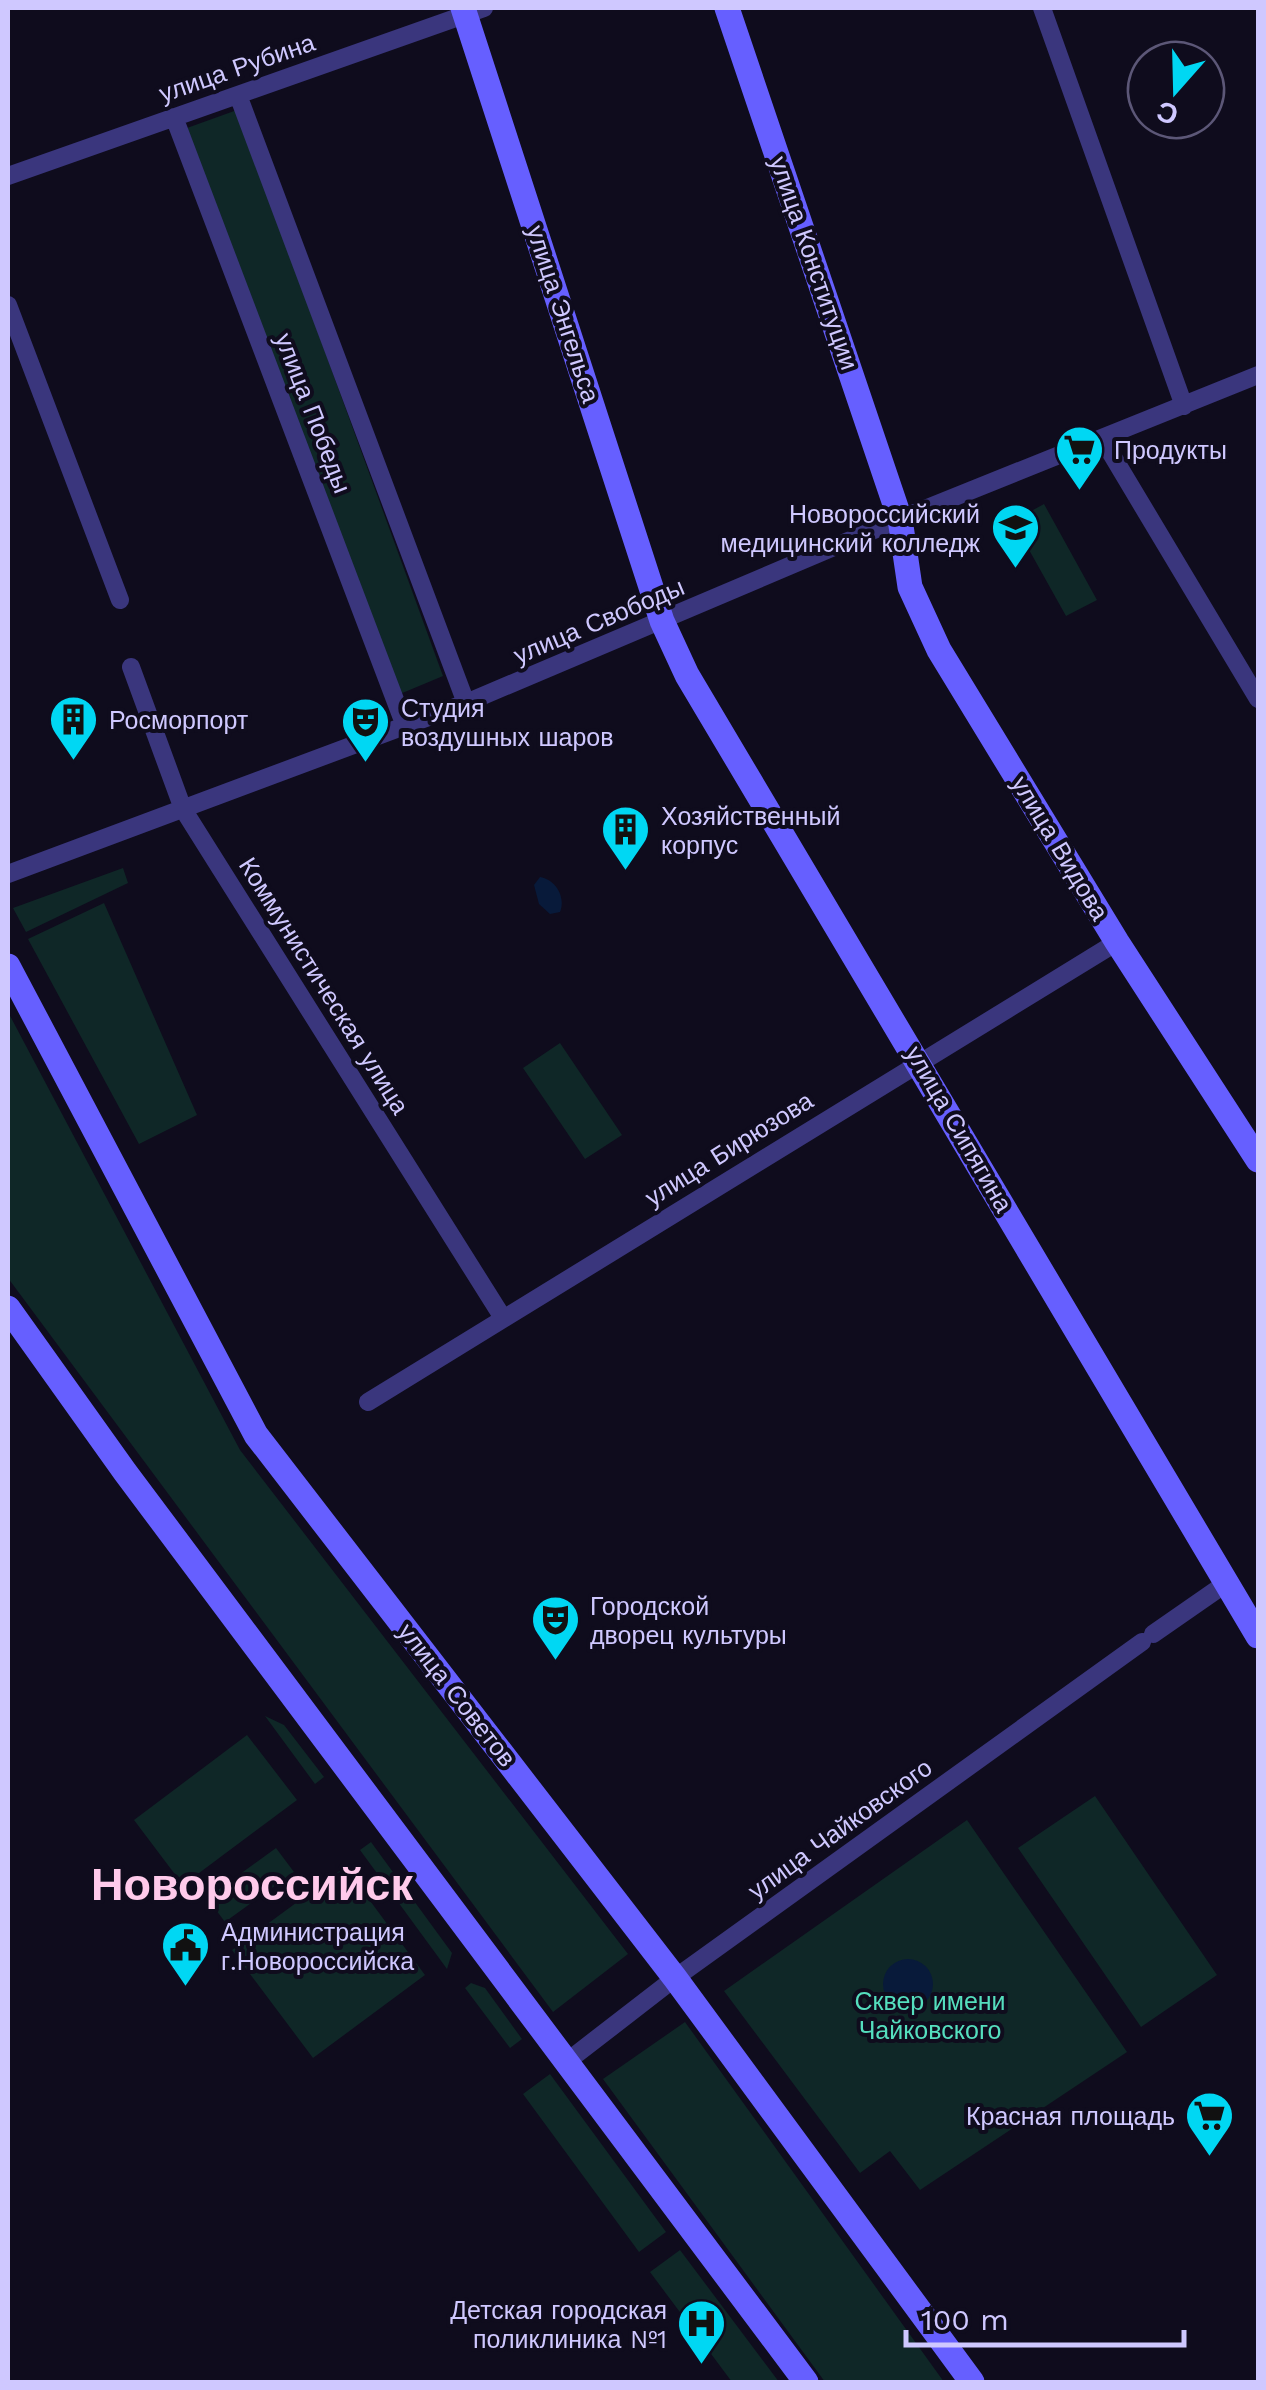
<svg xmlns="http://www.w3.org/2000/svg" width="1266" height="2390" font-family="'Work Sans',sans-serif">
  <rect width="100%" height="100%" fill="#0f0c1d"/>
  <!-- green -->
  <path fill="#0f2727" d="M237,110l206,566 -43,18 -213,-566z
    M1044,504l53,96 -31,16 -53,-95z
    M123,868l5,15 -102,49 -13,-24z
    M104,903l93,212 -58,29 -111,-205z
    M8,1012l232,438 388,504 -75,58 -545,-734z
    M560,1043l62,92 -37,24 -62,-91z
    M265,1716l19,9 40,52 -9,7z
    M247,1735l50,65 -114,85 -49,-65z
    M1095,1796l122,179 -76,52 -123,-179z
    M967,1820l160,232 -207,138 -30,-39 -30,22 -136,-182z
    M371,1842l81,111 -5,16 -87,-119z
    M276,1848l18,24 -69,50 -18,-24z
    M345,1867l80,108 -112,83 -81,-108z
    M471,1983l14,5 37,51 -12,9 -45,-60z
    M685,2022l259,360h-119l-222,-303z
    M550,2074l116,158 -27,20 -116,-158z
    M680,2250l99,132h-47l-82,-110z"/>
  <!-- water -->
  <path fill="#081a3a" d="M540,877c16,3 26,20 20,35l-10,2 -11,-10 -5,-19z
    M883 1984a25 25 0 1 1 50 0a25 25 0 1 1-50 0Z"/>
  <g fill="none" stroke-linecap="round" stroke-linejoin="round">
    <!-- street -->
    <path stroke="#3a367d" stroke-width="18" d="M1042,8l142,398
      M238,95l228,608
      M174,117l231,609
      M8,176l476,-168
      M8,305l112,295
      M1103,440l155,259
      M131,667l52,142 320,509
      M8,874l458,-171 434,-184 358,-144
      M368,1402l749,-460
      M1153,1634l72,-50
      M569,2060l106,-82 467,-336"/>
    <!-- secondary -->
    <path stroke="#665fff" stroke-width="25" d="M463,8l199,613 25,54 571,961
      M727,8l173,511 10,68 29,63 178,292 141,218
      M8,966l248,469 419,543 297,404
      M8,1308l117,164 681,910"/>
  </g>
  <!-- icons -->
  <defs>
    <symbol id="supermarket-pin" viewBox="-11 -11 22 30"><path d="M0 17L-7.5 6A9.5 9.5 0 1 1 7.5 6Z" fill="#00d7f3" stroke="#0f0c1d"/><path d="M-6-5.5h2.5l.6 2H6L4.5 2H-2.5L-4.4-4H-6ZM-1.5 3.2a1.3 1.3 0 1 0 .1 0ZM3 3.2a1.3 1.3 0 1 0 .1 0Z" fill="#111"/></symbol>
    <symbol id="university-pin" viewBox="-11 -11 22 30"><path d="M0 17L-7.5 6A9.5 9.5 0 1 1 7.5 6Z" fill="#00d7f3" stroke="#0f0c1d"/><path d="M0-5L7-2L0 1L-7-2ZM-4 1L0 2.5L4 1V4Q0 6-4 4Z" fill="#111"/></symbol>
    <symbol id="building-pin" viewBox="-11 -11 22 30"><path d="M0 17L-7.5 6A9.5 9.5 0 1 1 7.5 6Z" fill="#00d7f3" stroke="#0f0c1d"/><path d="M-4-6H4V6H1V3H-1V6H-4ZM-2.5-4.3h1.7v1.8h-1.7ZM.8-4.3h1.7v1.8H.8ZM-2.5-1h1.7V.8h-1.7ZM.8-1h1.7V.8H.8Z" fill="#111"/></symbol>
    <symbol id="theatre-pin" viewBox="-11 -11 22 30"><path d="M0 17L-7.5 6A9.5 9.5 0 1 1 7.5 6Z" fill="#00d7f3" stroke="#0f0c1d"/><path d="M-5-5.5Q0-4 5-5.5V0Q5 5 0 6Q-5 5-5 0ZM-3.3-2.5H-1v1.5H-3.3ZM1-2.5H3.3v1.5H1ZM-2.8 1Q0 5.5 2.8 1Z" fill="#111"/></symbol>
    <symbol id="civic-pin" viewBox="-11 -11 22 30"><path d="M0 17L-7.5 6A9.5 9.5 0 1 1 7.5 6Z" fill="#00d7f3" stroke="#0f0c1d"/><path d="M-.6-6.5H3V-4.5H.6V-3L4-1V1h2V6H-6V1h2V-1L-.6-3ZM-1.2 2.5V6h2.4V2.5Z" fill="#111"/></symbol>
    <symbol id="hospital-pin" viewBox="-11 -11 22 30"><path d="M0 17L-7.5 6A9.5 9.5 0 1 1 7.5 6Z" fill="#00d7f3" stroke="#0f0c1d"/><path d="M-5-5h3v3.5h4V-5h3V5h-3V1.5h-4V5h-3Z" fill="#111"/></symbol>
  </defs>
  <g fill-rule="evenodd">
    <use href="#supermarket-pin" x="1052" y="422" width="55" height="75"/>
    <use href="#university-pin" x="988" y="500" width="55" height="75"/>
    <use href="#building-pin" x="46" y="692" width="55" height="75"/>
    <use href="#theatre-pin" x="338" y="694" width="55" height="75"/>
    <use href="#building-pin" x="598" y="802" width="55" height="75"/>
    <use href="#theatre-pin" x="528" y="1592" width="55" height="75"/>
    <use href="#civic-pin" x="158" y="1918" width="55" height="75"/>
    <use href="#supermarket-pin" x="1182" y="2088" width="55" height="75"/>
    <use href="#hospital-pin" x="674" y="2296" width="55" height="75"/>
  </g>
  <g text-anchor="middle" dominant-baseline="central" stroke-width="8" stroke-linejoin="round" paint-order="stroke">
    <!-- street labels -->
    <g font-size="25" fill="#cfc8ff" stroke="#0f0c1d">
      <text transform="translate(237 68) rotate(-19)">улица Рубина</text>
      <text transform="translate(814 263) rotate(71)">улица Конституции</text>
      <text transform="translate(563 314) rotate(72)">улица Энгельса</text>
      <text transform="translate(313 413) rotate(69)">улица Победы</text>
      <text transform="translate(599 621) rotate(-23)">улица Свободы</text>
      <text transform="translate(1060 848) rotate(59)">улица Видова</text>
      <text transform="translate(324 986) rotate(58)">Коммунистическая улица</text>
      <text transform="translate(959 1129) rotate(60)">улица Сипягина</text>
      <text transform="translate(729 1149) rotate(-32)">улица Бирюзова</text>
      <text transform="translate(457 1695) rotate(52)">улица Советов</text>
      <text transform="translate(840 1829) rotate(-36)">улица Чайковского</text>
    </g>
    <!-- poi labels -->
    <g font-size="25" fill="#cfc8ff" stroke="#0f0c1d" text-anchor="start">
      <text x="1114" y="450">Продукты</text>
      <text x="980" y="514" text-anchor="end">Новороссийский<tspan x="980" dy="29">медицинский колледж</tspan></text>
      <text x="401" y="708">Студия<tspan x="401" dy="29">воздушных шаров</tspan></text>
      <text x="109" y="720">Росморпорт</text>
      <text x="661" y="816">Хозяйственный<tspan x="661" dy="29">корпус</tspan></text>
      <text x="590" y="1606">Городской<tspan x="590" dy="29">дворец культуры</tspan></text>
      <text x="221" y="1932">Администрация<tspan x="221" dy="29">г.Новороссийска</tspan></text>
      <text x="1175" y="2116" text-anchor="end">Красная площадь</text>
      <text x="667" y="2310" text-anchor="end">Детская городская<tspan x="667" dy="29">поликлиника №1</tspan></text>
    </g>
    <!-- park labels -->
    <g font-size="25" fill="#55debe" stroke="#0f0c1d">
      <text x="930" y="2001">Сквер имени<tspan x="930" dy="29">Чайковского</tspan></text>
    </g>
    <!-- town labels -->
    <g font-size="45" font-weight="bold" fill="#ffcaeb" stroke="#0f0c1d">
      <text x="252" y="1884">Новороссийск</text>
    </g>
  </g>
  <!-- border -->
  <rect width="1266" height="2390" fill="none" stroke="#cfc8ff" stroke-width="20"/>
  <!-- north arrow -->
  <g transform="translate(1176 90) rotate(200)"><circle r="48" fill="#0f0c1d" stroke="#5c5777" stroke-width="2.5"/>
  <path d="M0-8L18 38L0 25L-18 38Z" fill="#00d7f3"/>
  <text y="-15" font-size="28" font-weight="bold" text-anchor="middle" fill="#cfc8ff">С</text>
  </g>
  <!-- scale -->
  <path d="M906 2330v15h278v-15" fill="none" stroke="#cfc8ff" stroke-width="5"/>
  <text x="921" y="2330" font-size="30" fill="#cfc8ff" stroke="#0f0c1d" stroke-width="8" paint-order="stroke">100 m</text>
</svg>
